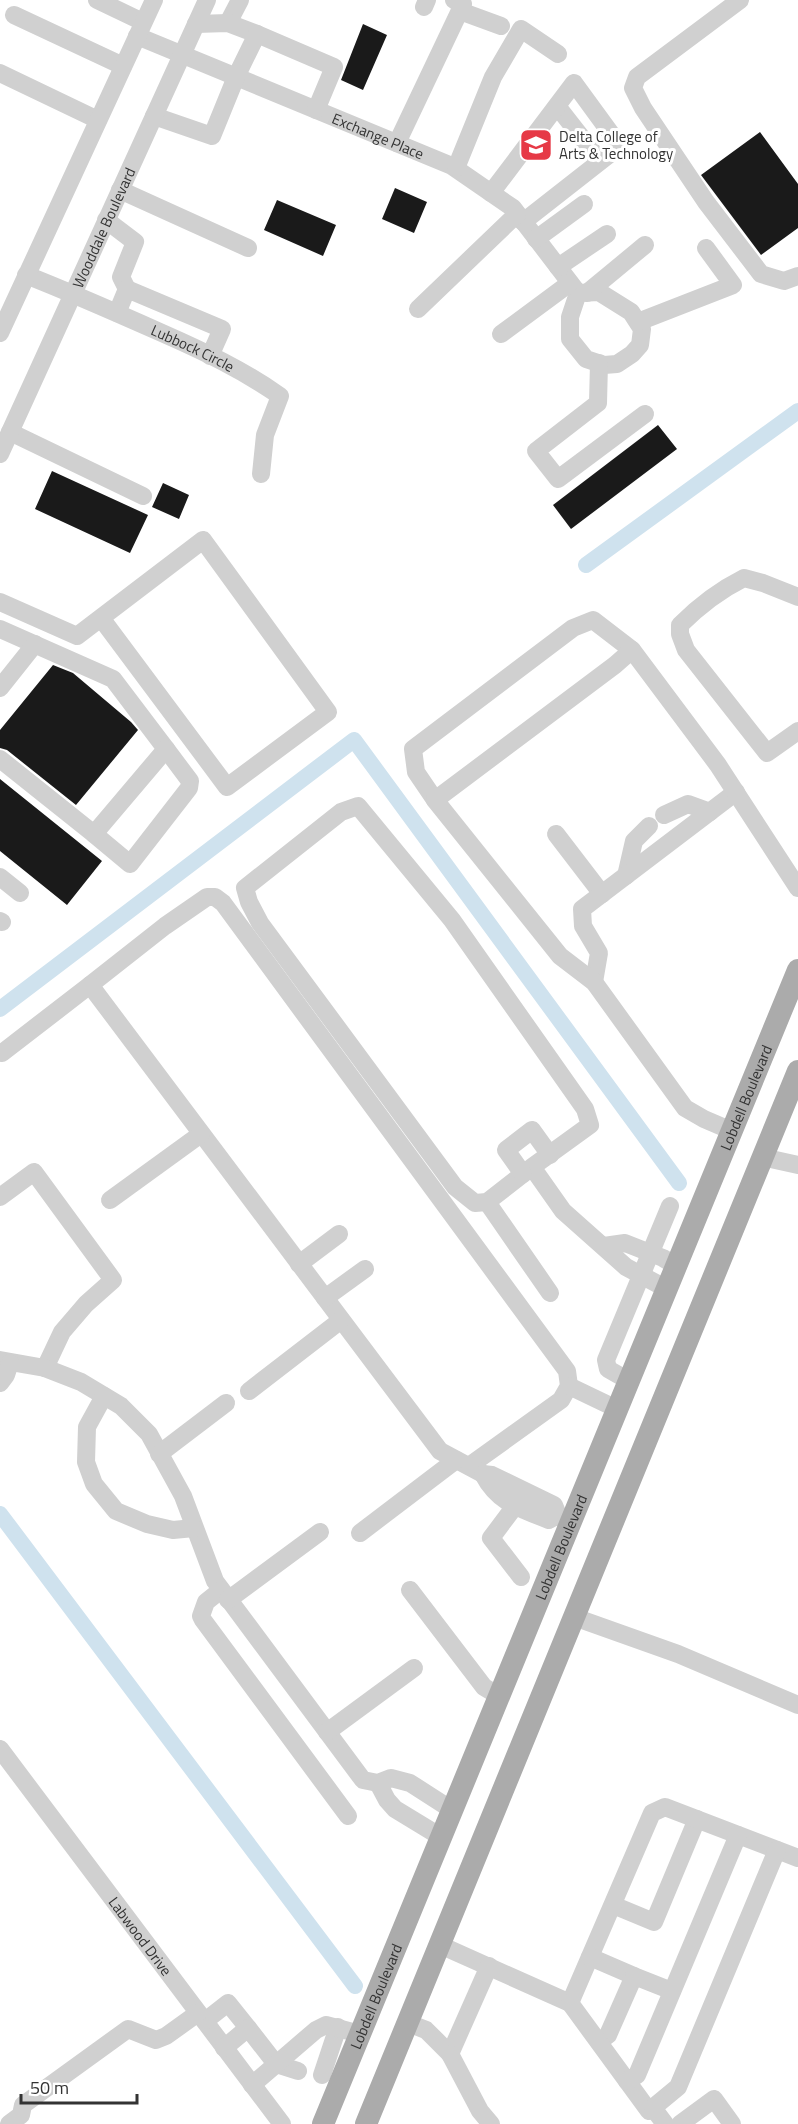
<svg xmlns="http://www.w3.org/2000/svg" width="798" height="2124" font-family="'Titillium Web',sans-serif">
  <rect width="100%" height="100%" fill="#fff"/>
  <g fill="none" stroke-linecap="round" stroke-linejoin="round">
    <!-- canal -->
    <path stroke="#cfe2ee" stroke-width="16" d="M586,565l212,-154
      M0,1009l354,-269 325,443
      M0,1514l355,472"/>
  </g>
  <!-- building -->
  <path fill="#1a1a1a" d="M363,24l24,11 -24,55 -22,-10z
    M760,132l38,52v44l-37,27 -60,-80z
    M395,188l32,14 -13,31 -32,-14z
    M277,200l59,25 -13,31 -59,-26z
    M658,425l19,24 -106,80 -18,-24z
    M52,471l96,44 -18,38 -95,-44z
    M163,483l26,12 -10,24 -27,-12z
    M53,665l20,8 58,49 7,8 -62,75 -69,-55 -7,-2v-18z
    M0,779l102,82 -35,44 -67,-54z"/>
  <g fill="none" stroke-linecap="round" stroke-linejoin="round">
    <!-- minor -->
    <g stroke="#d0d0d0" stroke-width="18">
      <path d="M97,0l46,22"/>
      <path d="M740,0l-103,77 -4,11 10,20 63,94 55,72 23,7 14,-5"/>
      <path d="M424,7l3,-7"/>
      <path d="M460,11l41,15"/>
      <path d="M14,15l109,51"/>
      <path d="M228,23l12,-23"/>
      <path d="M196,24l32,-1 29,11"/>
      <path id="s1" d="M137,36l315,130 61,42 65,85 21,-1 32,20 11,17 -2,16 -8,9 -15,10 -13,1 -18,-6 -16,-20v-22l8,-24"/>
      <path d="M0,73l98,47"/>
      <path d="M557,106l43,55"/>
      <path d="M154,116l58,20 24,-59 21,-43 77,33 -18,43"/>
      <path d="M397,143l66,-139 -9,-4"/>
      <path d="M456,168l37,-91 28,-48 37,25"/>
      <path d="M120,190l128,58"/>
      <path d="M491,193l83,-110 46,63 -97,76"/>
      <path d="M106,220l29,22 -14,35 6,12"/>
      <path d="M536,239l48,-35"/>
      <path d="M558,267l49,-33"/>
      <path id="s2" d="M26,275c46,18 91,38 136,58 41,18 81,37 118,63l-15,39 -4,39"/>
      <path d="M587,293l58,-48"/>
      <path d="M418,309l99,-95"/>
      <path d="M117,313l10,-24 95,40 -12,27"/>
      <path d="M638,322l95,-37 -27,-37"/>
      <path d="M0,333l154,-333"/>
      <path d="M501,334l69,-51"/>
      <path d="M599,363l-1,40 -62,48 22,28 87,-65"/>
      <path d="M10,432l133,64"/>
      <path id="s3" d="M0,454l207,-454"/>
      <path d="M798,597l-35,-14 -19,-5c-24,12 -45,28 -64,47v9l6,16 81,103 31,-22"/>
      <path d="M0,602l77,34 126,-96 125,172 -101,75 -126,-169"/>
      <path d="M0,629l113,50 53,70 -72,85 -94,-75"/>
      <path d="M0,688l35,-44"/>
      <path d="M435,800l-19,-28 -3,-23 160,-121 20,-8 39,30"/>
      <path d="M664,815l24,-11 22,8"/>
      <path d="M94,834l36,30 59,-76 1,-7 -24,-32"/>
      <path d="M556,834l46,60"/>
      <path d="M626,876l8,-35 15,-15"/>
      <path d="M0,877l20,16"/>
      <path d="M0,921l2,1"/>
      <path d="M594,982l5,-29 -16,-27 -1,-17 154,-117"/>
      <path d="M90,985l75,-59 42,-29h8l8,6 344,468 2,15 -8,14 -92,66"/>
      <path d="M2,1053l88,-68 350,466 43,23"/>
      <path d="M732,1131l-28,-12 -19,-11 -91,-126 -34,-26 -125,-156 180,-135 17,-15 86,115 80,123"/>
      <path d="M762,1157l36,8"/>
      <path d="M532,1167l-45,35 -12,1 -20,-16 -195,-264 -11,-21 -4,-14 96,-76 17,-6 94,114 133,189 5,16 -58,42 31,44 63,56 41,22"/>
      <path d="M523,1174l-17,-24 26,-20 18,25"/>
      <path d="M0,1197l34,-25 79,108 -27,24 -24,28 -17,36"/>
      <path d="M110,1200l91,-66"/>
      <path d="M487,1202l63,91"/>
      <path d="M604,1246l21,-3 38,15 13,8"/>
      <path d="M299,1264l40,-30"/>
      <path d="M325,1298l40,-29"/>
      <path d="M0,1360l45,8 36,14 40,24 28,28 34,62 32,85 148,199 15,3 13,-5 19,5 42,27"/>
      <path d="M629,1381l-21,-12 -2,-9 64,-154"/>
      <path d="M0,1383l6,-8 4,-12"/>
      <path d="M569,1386l48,23"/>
      <path d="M249,1391l92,-71"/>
      <path d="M104,1396l-17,31 -1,35 8,22 22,27 31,13 26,6 21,-2"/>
      <path d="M159,1454l67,-51"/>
      <path d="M515,1506l-24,32 30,39"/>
      <path d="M558,1515l-9,5c-28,-11 -51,-17 -66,-46l9,1 62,30 4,10 13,6"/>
      <path d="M360,1533l96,-73"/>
      <path d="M221,1590l-15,12 -5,14 2,4 145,196"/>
      <path d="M410,1590l74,97 15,9"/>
      <path d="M228,1600l92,-68"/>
      <path d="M574,1617l104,37 120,51"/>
      <path d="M327,1732l87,-64"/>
      <path id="s4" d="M0,1749l282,375"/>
      <path d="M378,1783l9,17 8,9 46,28"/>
      <path d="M613,1905l41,17 43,-103"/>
      <path d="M440,1945l130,58 82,-190 13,-6 133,51"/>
      <path d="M590,1957l44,19 -26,59 -9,7"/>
      <path d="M634,1976l38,15"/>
      <path d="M570,2003l79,108 29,-24 99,-237"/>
      <path d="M205,2021l23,-18 20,25"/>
      <path d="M408,2023l18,7 24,24 39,-88"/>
      <path d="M224,2048l24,-20 28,36 22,7"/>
      <path d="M450,2054l30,57 11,13"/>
      <path d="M322,2075l16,-48"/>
      <path d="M627,2081l10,-6 101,-240"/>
      <path d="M252,2085l64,-55 10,-5 34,9"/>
      <path d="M653,2108l12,16"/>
      <path d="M9,2124l12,-9 2,-10 105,-76 28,11 10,-4 32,-23"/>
      <path d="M680,2124l34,-25 18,25"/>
    </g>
    <!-- major -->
    <g stroke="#ababab" stroke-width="22">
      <path id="s5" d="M323,2124l475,-1154"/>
      <path d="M366,2124l432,-1053"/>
    </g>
  </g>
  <!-- icons -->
  <defs>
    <symbol id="university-square" viewBox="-11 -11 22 22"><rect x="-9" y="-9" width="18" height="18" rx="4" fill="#e63946" stroke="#fff"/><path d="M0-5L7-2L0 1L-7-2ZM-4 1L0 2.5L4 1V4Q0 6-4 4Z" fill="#fff"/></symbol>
  </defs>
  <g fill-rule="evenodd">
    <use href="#university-square" x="517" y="126" width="38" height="38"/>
  </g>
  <g text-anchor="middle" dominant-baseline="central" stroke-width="6" stroke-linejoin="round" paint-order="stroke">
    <!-- street labels -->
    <g font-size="15" fill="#333" stroke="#fff">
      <text stroke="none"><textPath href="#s1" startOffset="261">Exchange Place</textPath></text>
      <text stroke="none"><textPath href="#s3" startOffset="249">Wooddale Boulevard</textPath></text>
      <text stroke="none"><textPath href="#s2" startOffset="182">Lubbock Circle</textPath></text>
      <text stroke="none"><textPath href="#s5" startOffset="1110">Lobdell Boulevard</textPath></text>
      <text stroke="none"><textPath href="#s5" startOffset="624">Lobdell Boulevard</textPath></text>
      <text stroke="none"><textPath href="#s4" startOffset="234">Labwood Drive</textPath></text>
      <text stroke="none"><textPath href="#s5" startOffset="138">Lobdell Boulevard</textPath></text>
    </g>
    <!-- poi labels -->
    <g font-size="15" fill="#333" stroke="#fff" text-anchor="start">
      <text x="559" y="136">Delta College of<tspan x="559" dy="17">Arts &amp; Technology</tspan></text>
    </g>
  </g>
  <!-- scale -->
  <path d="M21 2094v9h116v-9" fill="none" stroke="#333333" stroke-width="3"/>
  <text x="30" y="2094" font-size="18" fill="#333333" stroke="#ffffff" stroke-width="4.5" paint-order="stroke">50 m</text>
</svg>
